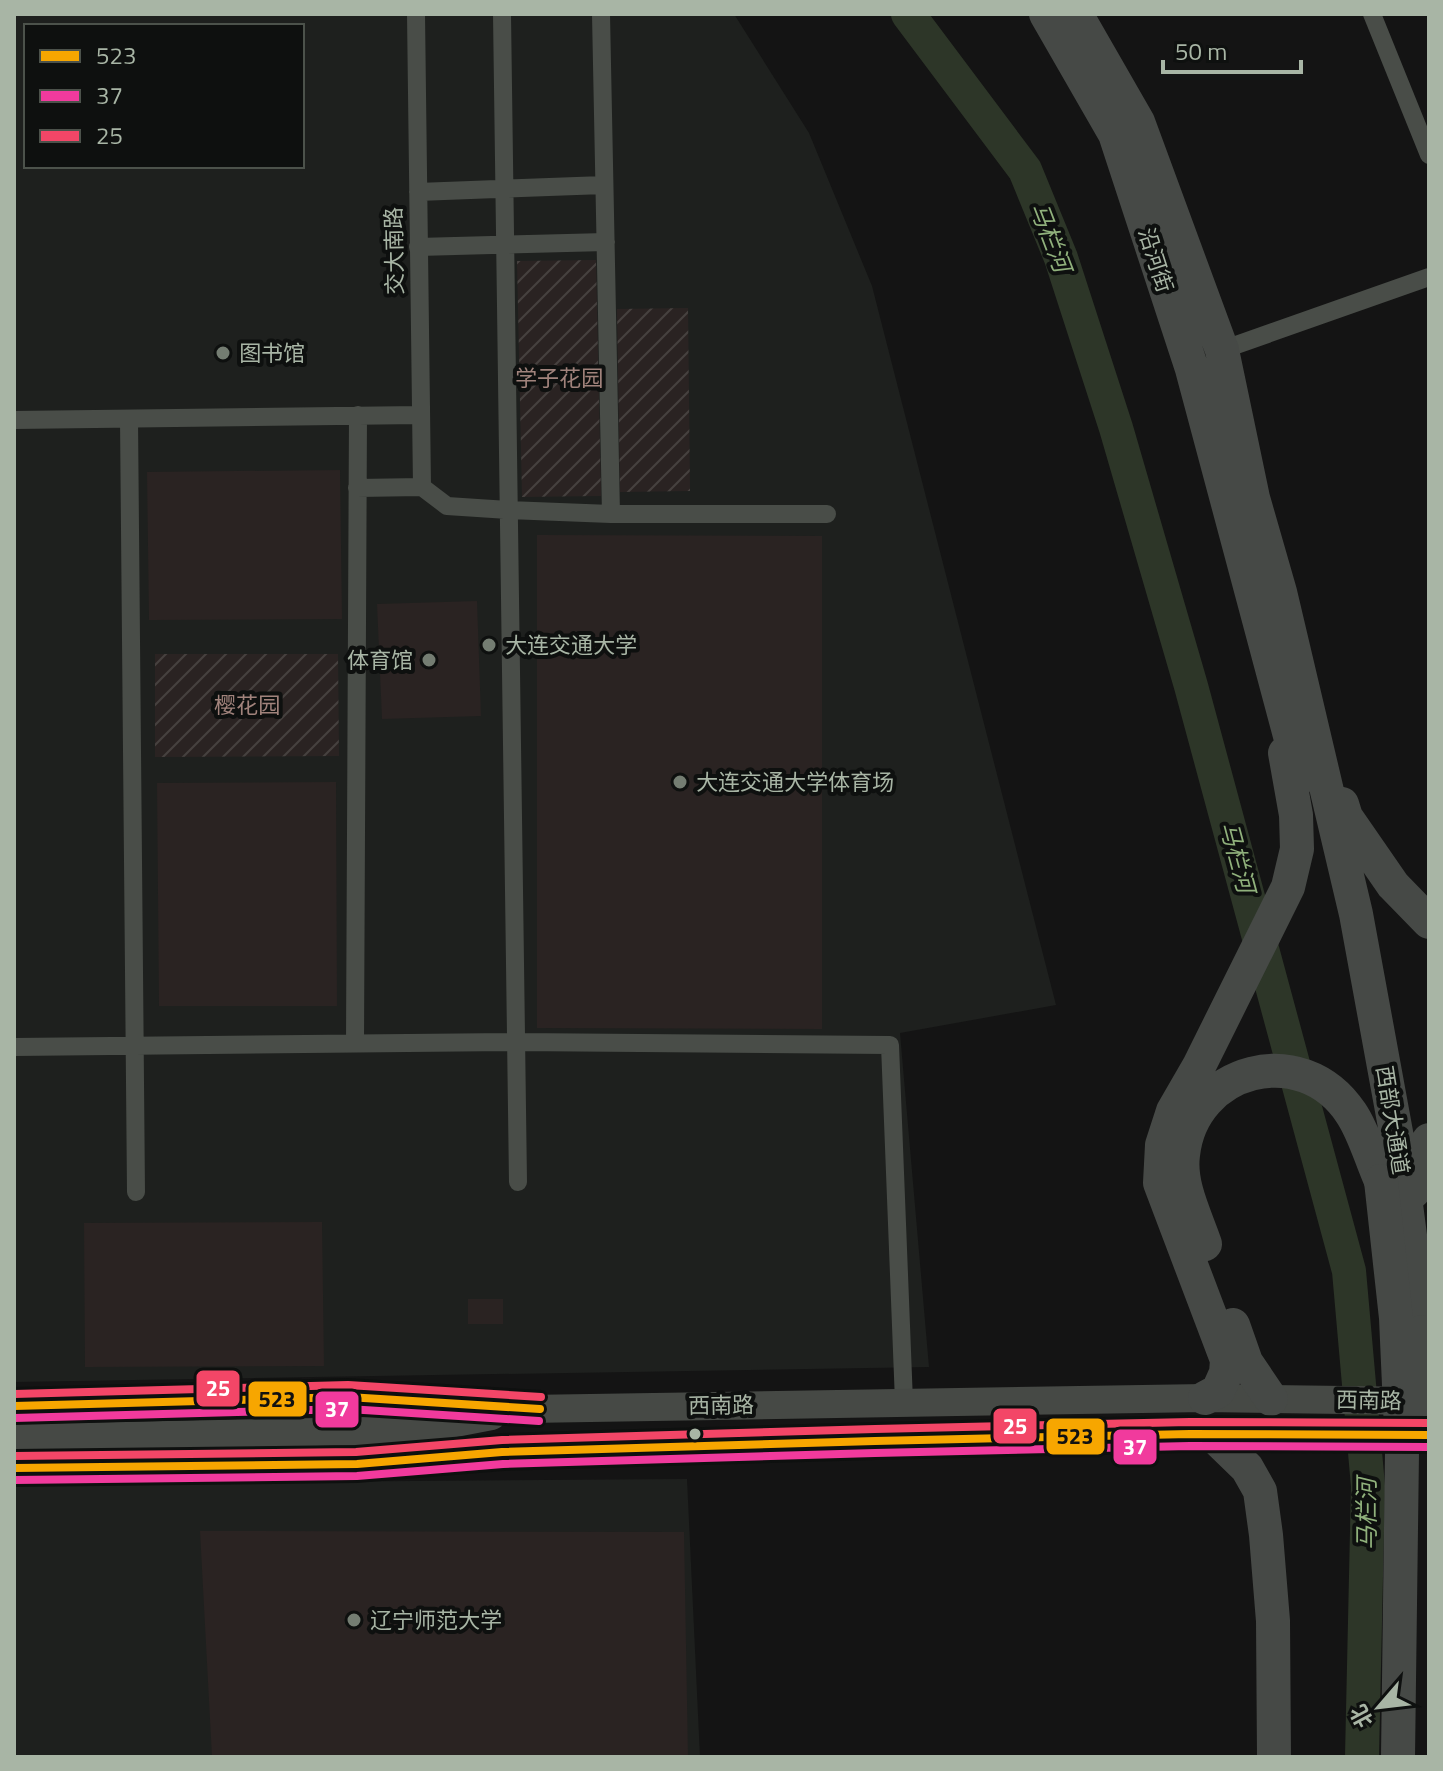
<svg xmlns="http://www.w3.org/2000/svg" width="1443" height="1771" font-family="'Titillium Web','Noto Sans SC',sans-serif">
  <defs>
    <pattern id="garden-furrows" width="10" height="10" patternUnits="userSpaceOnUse" patternTransform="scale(2)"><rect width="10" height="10" fill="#2a2322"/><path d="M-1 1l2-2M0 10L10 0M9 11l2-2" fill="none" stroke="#46413f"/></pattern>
  </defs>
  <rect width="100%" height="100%" fill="#141414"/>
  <!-- built -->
  <path fill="#1e201e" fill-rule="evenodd" d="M14,14h720l75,119 63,153 184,719 -156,28 29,334 -915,15zM26,26h276v140h-276z
    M687,1479l13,278h-686v-273z"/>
  <!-- garden -->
  <path fill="url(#garden-furrows)" d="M596,260l5,236 -79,1 -5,-236z
    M688,308l2,183 -70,1 -3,-183z
    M155,654h183l1,102 -184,1z"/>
  <!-- pitch -->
  <path fill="#2a2322" d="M340,470l2,149 -193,1 -2,-148z
    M537,535l285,1v493l-285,-1z
    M477,601l4,115 -99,3 -5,-115z
    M336,782l1,224h-178l-2,-223z
    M322,1222l2,144 -239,1 -1,-144z
    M468,1299h35v25h-35z
    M200,1531l484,1 4,225h-476z"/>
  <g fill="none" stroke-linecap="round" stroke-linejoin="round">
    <!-- river -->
    <path stroke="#2d3628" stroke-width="34" d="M908,14l117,156 36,88 55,170 75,258 158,585 19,215 -6,271"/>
    <!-- street -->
    <path stroke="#494d48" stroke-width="18" d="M416,14l6,473
      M502,14l16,1168
      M601,14l10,500
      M1372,14l57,141
      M418,192l186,-7
      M418,247l188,-5
      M1222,350l207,-73
      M129,419l7,773
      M14,420l406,-5
      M357,488l65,-1 25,19 61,4 103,4h216
      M355,1043l3,-628
      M14,1047l502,-5 374,3 14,357"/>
    <!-- primary -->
    <path stroke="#464945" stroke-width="28" d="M14,1406l334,-9 179,12 678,-11 216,3
      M14,1438l405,-8 73,-14
      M14,1468l343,-4 145,-12 373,-11 315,-7 239,1"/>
    <!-- highway -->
    <path stroke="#464946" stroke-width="34" d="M1046,14l69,120 77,235 109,408
      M1076,14l62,108 84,228 31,148 27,94 76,322 42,229 28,216
      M1342,804l4,13 47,68 36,37
      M1413,1192l5,-35 11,-17
      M1205,1244c-9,-27 -26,-59 -22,-89 9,-87 119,-116 168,-42 13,19 20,46 30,68
      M1233,1325l13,37 25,37
      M1205,1398l13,-7 8,-18 1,-13 -67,-177 2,-38 11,-34 26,-45 89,-179 9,-38 -1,-34 -11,-62
      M1212,1434l35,34 13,23 6,44 7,86 1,136"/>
    <!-- highway-bridge -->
    <path stroke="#464946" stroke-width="34" d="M1381,1181l15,137 6,134 -4,305
      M1421,1401l1,-69"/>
    <defs>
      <path id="bus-1" d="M14,1406l334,-9 192,12
        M14,1468l343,-4 145,-12 373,-11 315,-7 239,1"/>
      <path id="bus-2" d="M14,1418l334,-9 191,12
        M14,1480l343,-4 146,-12 372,-11 315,-7 239,1"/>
      <path id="bus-3" d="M14,1394l334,-9 193,12
        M14,1456l342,-4 146,-12 373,-11 315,-7 239,1"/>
    </defs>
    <!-- bus-1 casing -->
    <use href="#bus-1" stroke="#0e100f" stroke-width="14"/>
    <!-- bus-2 casing -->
    <use href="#bus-2" stroke="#0e100f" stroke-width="14"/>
    <!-- bus-3 casing -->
    <use href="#bus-3" stroke="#0e100f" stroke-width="14"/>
    <!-- bus-1 -->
    <use href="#bus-1" stroke="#f7a600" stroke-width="8"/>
    <!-- bus-2 -->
    <use href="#bus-2" stroke="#f13a9d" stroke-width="8"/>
    <!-- bus-3 -->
    <use href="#bus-3" stroke="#f34667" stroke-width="8"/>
  </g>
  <!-- markers -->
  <g fill="#747d72" stroke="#0e100f" stroke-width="3">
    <circle cx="223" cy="353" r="8"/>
    <circle cx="489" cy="645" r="8"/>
    <circle cx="429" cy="660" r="8"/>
    <circle cx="680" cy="782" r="8"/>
    <circle cx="354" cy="1620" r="8"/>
  </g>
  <circle fill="#a8b5a5" stroke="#0e100f" stroke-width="3" cx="695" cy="1434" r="7"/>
  <g text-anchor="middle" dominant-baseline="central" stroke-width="8" stroke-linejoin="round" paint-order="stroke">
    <!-- street labels -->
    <g font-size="22" fill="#a8b5a5" stroke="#0e100f">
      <text transform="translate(394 251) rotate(-91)">交大南路</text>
      <text transform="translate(1156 260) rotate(72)">沿河街</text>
      <text transform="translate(1393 1120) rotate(81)">西部大通道</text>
      <text transform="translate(1369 1400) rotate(1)">西南路</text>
      <text transform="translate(721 1405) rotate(-1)">西南路</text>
    </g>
    <!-- poi labels -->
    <g font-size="22" fill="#a8b5a5" stroke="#0e100f" text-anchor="start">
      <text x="239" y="353">图书馆</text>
      <text x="505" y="645">大连交通大学</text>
      <text x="413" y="660" text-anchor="end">体育馆</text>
      <text x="696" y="782">大连交通大学体育场</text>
      <text x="370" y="1620">辽宁师范大学</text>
    </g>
    <!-- park labels -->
    <g font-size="22" fill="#a1837c" stroke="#0e100f">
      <text x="559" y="378">学子花园</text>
      <text x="247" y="705">樱花园</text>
    </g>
    <!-- water labels -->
    <g font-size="24" font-style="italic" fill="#90b17c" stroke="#0e100f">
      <text transform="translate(1051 237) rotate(69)">马栏河</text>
      <text transform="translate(1238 857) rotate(75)">马栏河</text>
      <text transform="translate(1366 1514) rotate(-90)">马栏河</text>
    </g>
  </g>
  <g stroke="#0e100f" stroke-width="3">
    <rect x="195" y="1369" width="46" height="39" rx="8" fill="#f34667"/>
    <rect x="247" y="1380" width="61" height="38" rx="8" fill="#f7a600"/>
    <rect x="314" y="1390" width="46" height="39" rx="8" fill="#f13a9d"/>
    <rect x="992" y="1407" width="46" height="38" rx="8" fill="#f34667"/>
    <rect x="1045" y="1417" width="61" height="39" rx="8" fill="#f7a600"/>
    <rect x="1112" y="1428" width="46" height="38" rx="8" fill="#f13a9d"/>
  </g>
  <g font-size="22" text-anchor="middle" font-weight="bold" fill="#fff">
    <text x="218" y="1396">25</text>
    <text x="337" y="1417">37</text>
    <text x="1015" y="1434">25</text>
    <text x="1135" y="1455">37</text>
  </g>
  <g font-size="22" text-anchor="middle" font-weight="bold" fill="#111">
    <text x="277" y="1407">523</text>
    <text x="1075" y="1444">523</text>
  </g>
  <!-- border -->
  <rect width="1443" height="1771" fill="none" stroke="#a8b5a5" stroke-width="32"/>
  <!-- legend -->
  <rect x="24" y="24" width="280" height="144" fill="#0e100f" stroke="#4c524b" stroke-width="2"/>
  <rect x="40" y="50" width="40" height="12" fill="#f7a600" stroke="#4c524b" stroke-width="2"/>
  <text x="96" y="64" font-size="24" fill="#a8b5a5">523</text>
  <rect x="40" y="90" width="40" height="12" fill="#f13a9d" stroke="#4c524b" stroke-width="2"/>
  <text x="96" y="104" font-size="24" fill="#a8b5a5">37</text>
  <rect x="40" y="130" width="40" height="12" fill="#f34667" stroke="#4c524b" stroke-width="2"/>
  <text x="96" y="144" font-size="24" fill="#a8b5a5">25</text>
  <!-- north arrow -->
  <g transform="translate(1379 1707) rotate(242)" stroke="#0e100f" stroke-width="6" paint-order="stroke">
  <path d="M0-6L14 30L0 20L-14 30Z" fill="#a8b5a5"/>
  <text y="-12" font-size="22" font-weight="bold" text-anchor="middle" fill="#a8b5a5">北</text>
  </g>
  <!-- scale -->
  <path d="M1163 60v12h138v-12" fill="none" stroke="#a8b5a5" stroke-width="4"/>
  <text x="1175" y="60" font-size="24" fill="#a8b5a5" stroke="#0e100f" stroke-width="6" paint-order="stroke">50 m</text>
</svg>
